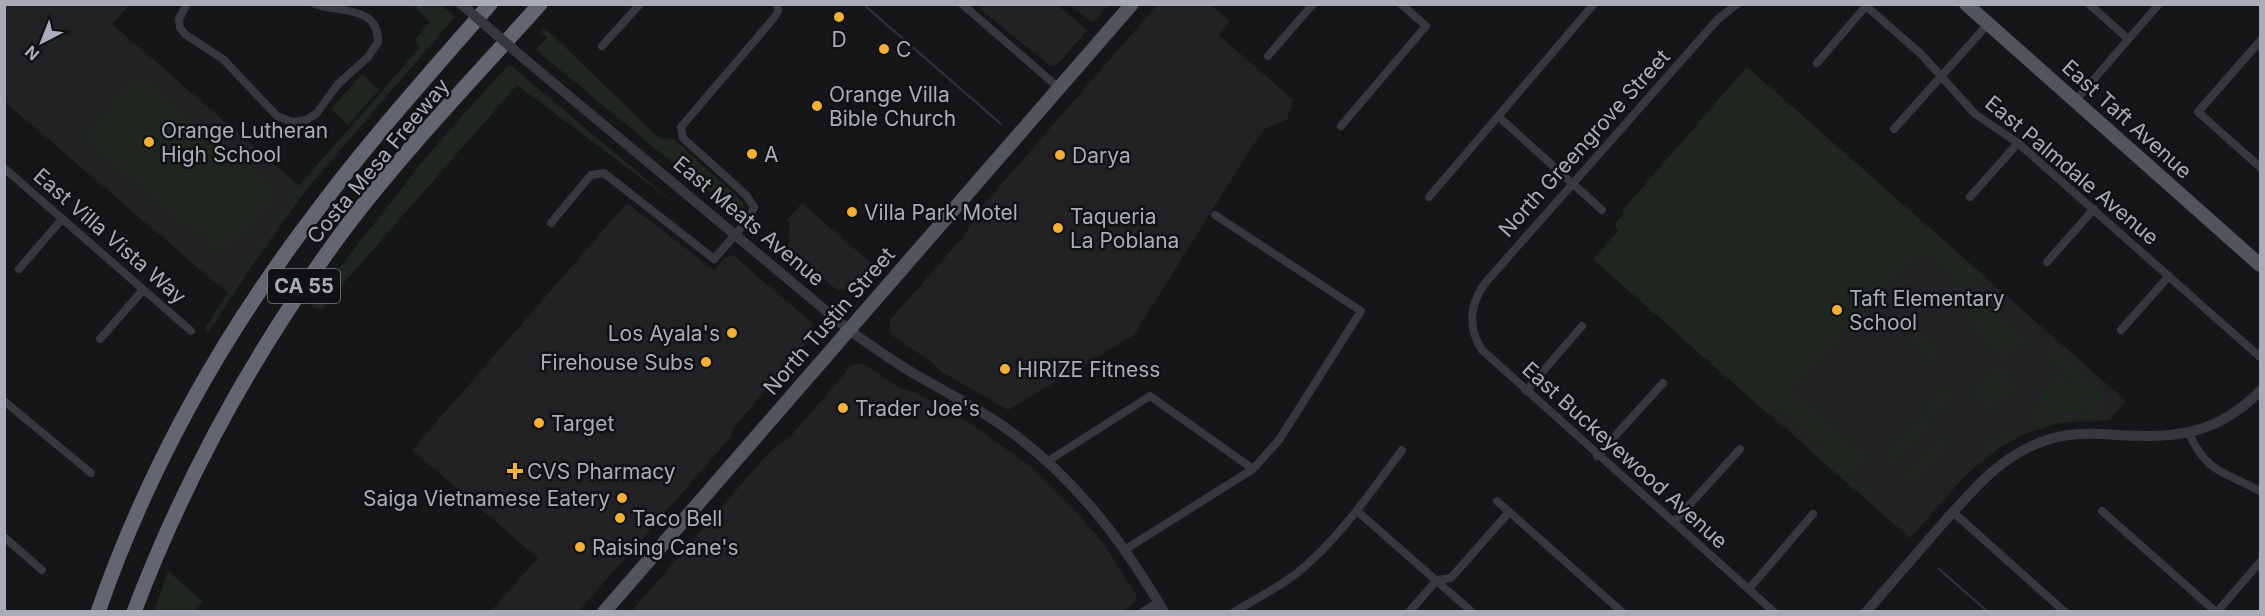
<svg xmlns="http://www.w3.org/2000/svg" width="2265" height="616" font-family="Inter,sans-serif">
  <rect width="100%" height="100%" fill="#161618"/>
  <!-- built -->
  <path fill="#222225" d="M5,5h124l-17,19 193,167 -74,105 -226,-194z
    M984,5h73l30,25 -30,35 -7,1 -70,-57z
    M1070,5h39l-16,18z
    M1157,5h53l20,16 -11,14 74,65 -6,20 -21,8 -15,20 -117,187 -126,75 -66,-38 -9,-9 -43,-29 -1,-13 75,-85 16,-27z
    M1747,67l379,334 -16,19 -51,3 -37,12 -19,10 -34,27 -59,66 -317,-279 25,-27 -3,-9 9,-10 -2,-2z
    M627,203l87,67 11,-12 8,-3 79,68 1,12 -79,92 -4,11 -151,173h-88l47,-53 -126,-108z
    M802,203l70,61 -22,25 -13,1 -26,-22 -23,-14 2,-31 -3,-3z
    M862,363l36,24 16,5 53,29 67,48 41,41 29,34 33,52 -2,7 -13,9 -490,-1 138,-160 20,-14 62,-72z"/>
  <!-- green -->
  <path fill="#1e261f" d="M413,5h28l14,12 -150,174 -45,62 -51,79 -4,-4 48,-75 37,-51 4,-20 5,4 121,-139 -6,-7 16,-18z
    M545,28l114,110 15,1 69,63 1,7 -7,2 -52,-38 -149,-123 11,-13 -6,-5z
    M509,64l169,142 -161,-121 -196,224 -8,-1 -1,-5 118,-151z
    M1747,67l237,209 -15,15 -48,-41 -131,139 45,40 -14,16 -45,-40 -8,9 -175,-155 25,-27 -3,-9 9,-10 -2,-2z
    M138,74l102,87 2,-2 32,27 1,9c-12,15 -40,54 -60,55l-18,-24 -5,5 -109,-94z
    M362,74l17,16 -31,35 -17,-16z
    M1980,299l46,40 -24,21 -39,-48z
    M1919,328l21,26 -9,9 -23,-25z
    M2053,346l52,46 -6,28 -32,1 -25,6 -15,-10 13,-11c11,10 36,15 49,6v-19l-35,-31 -10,-13z
    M2000,365l17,22 -30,21 -16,-19z
    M2061,375l24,20 1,13 -3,4h-28l-14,-10 -1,-9z
    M1943,386l9,9 -2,3 2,2 -20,19 -7,-7 1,-10z
    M1922,416l9,7 -39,43 -8,-7z
    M2014,427l8,8 -38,22 -4,-8z
    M1836,430l30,26 -16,19 24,21 -5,6 -55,-48z
    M1943,435l6,8 -38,42 -8,-7z
    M168,571l35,31 -8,9h-41z"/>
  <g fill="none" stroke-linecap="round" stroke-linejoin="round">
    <!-- stream -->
    <path stroke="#2c353c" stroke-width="2" d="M417,4l3,4
      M863,4l138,120
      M1939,569l49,43"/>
    <!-- minor -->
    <path stroke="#37383d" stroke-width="8" d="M187,4l-8,15 1,9 6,7 37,24 54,57 15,6 14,-2 10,-6 22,-30 30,-27 10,-15c1,-37 -40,-29 -63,-38
      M962,4l97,84
      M1737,4l-19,15 -232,263c-16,21 -19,45 -4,68l292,262
      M2089,4l39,35
      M2260,41l-62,71 62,55
      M602,46l38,-42
      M1268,56l45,-52
      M1817,63l49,-57 55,48 54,60 43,29 242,214
      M2075,101l84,-97
      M1499,117l103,93
      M1341,126l85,-100 -25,-22
      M1894,129l94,-105
      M4,168l187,163
      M1429,197l165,-193
      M1970,197l48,-54
      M551,223l40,-48 13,-2 110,86 35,-40 5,-12 -8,-12 -63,-57 -2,-11 92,-108 5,-8 -1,-7
      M2047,262l47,-53
      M19,269l43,-50
      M2121,330l48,-54
      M100,339l43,-49
      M1526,391l56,-65
      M4,401l87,72
      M2189,434c20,41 35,37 71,57
      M1597,456l66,-73
      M1048,461l102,-65 103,73
      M1497,501l125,111
      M1357,511l115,101
      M2102,511l114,101
      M1953,512l112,100
      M1674,522l66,-73
      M4,537l38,33
      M1126,549l127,-80 26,-29 82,-129 -146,-96
      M1749,589l64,-75
      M1234,612c21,-13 44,-24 63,-39 42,-34 73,-80 105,-123
      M1409,612l28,-32 14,-2 58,-66
      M2217,612l43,-50"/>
    <!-- tertiary -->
    <path stroke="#37383d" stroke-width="10" d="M527,61l322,269c21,15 42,30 64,43 29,17 59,32 87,51 71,49 121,114 164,188
      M1144,612l15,-9
      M1866,612c26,-30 52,-60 78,-90 30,-33 55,-64 97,-80 25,-10 52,-9 77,-7 58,4 100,-1 142,-44"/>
    <!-- primary -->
    <path stroke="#53555c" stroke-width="14" d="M1966,4l294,261
      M604,612l528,-608"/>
    <!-- motorway -->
    <path stroke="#63666e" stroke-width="15" d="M98,612c51,-147 130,-286 225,-409 52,-69 110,-133 167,-199
      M134,612c52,-137 125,-268 212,-385 59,-78 129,-150 194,-223"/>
    <!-- tertiary-bridge -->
    <path stroke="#37383d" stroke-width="10" d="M461,4l66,57"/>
  </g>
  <!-- markers -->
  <g fill="#f2b134" stroke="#111113" stroke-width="2">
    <circle cx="839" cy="17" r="6"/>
    <circle cx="884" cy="49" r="6"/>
    <circle cx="817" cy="106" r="6"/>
    <circle cx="149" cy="142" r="6"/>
    <circle cx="752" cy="154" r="6"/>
    <circle cx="1060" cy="155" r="6"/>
    <circle cx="852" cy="212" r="6"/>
    <circle cx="1058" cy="228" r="6"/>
    <circle cx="1837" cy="310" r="6"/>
    <circle cx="732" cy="333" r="6"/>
    <circle cx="706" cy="362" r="6"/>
    <circle cx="1005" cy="369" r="6"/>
    <circle cx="843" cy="408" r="6"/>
    <circle cx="539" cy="423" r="6"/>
    <path d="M512 462h6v6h6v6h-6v6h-6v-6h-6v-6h6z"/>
    <circle cx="622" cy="498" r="6"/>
    <circle cx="620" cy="518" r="6"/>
    <circle cx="580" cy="547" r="6"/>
  </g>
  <g text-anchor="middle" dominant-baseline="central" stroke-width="5" stroke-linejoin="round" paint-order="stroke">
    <!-- shield labels -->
    <rect fill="#111113" stroke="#7b7e86" stroke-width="1.5" x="268" y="269" width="72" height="34" rx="4.5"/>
    <g font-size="20" font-weight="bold" fill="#a8adb8">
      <text x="304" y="286">CA 55</text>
    </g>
    <!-- poi labels -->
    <g font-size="21" fill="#a8adb8" stroke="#111113" text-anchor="start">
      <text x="839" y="39" text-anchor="middle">D</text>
      <text x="896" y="49">C</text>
      <text x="829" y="94">Orange Villa<tspan x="829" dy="24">Bible Church</tspan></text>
      <text x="161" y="130">Orange Lutheran<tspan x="161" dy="24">High School</tspan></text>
      <text x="764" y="154">A</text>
      <text x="1072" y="155">Darya</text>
      <text x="864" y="212">Villa Park Motel</text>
      <text x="1070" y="216">Taqueria<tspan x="1070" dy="24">La Poblana</tspan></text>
      <text x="1849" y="298">Taft Elementary<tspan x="1849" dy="24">School</tspan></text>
      <text x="720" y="333" text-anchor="end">Los Ayala's</text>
      <text x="694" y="362" text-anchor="end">Firehouse Subs</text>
      <text x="1017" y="369">HIRIZE Fitness</text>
      <text x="855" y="408">Trader Joe's</text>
      <text x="551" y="423">Target</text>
      <text x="527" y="471">CVS Pharmacy</text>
      <text x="610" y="498" text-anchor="end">Saiga Vietnamese Eatery</text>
      <text x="632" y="518">Taco Bell</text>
      <text x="592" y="547">Raising Cane's</text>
    </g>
    <!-- street labels -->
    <g font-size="21" fill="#a8adb8" stroke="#111113">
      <text transform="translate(2127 119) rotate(42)">East Taft Avenue</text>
      <text transform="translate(1584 143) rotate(-48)">North Greengrove Street</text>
      <text transform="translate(378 161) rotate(-50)">Costa Mesa Freeway</text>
      <text transform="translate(2072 170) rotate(40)">East Palmdale Avenue</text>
      <text transform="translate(749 221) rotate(40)">East Meats Avenue</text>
      <text transform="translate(110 236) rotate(41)">East Villa Vista Way</text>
      <text transform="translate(829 321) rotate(-49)">North Tustin Street</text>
      <text transform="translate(1625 455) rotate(42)">East Buckeyewood Avenue</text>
    </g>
  </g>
  <!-- border -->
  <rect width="2265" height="616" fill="none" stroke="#a8adb8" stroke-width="12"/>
  <!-- north arrow -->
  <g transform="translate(42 42) rotate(222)" stroke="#111113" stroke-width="4.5" paint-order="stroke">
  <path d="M0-4.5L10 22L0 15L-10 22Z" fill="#a8adb8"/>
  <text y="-9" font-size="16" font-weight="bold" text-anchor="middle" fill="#a8adb8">N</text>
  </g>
</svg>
